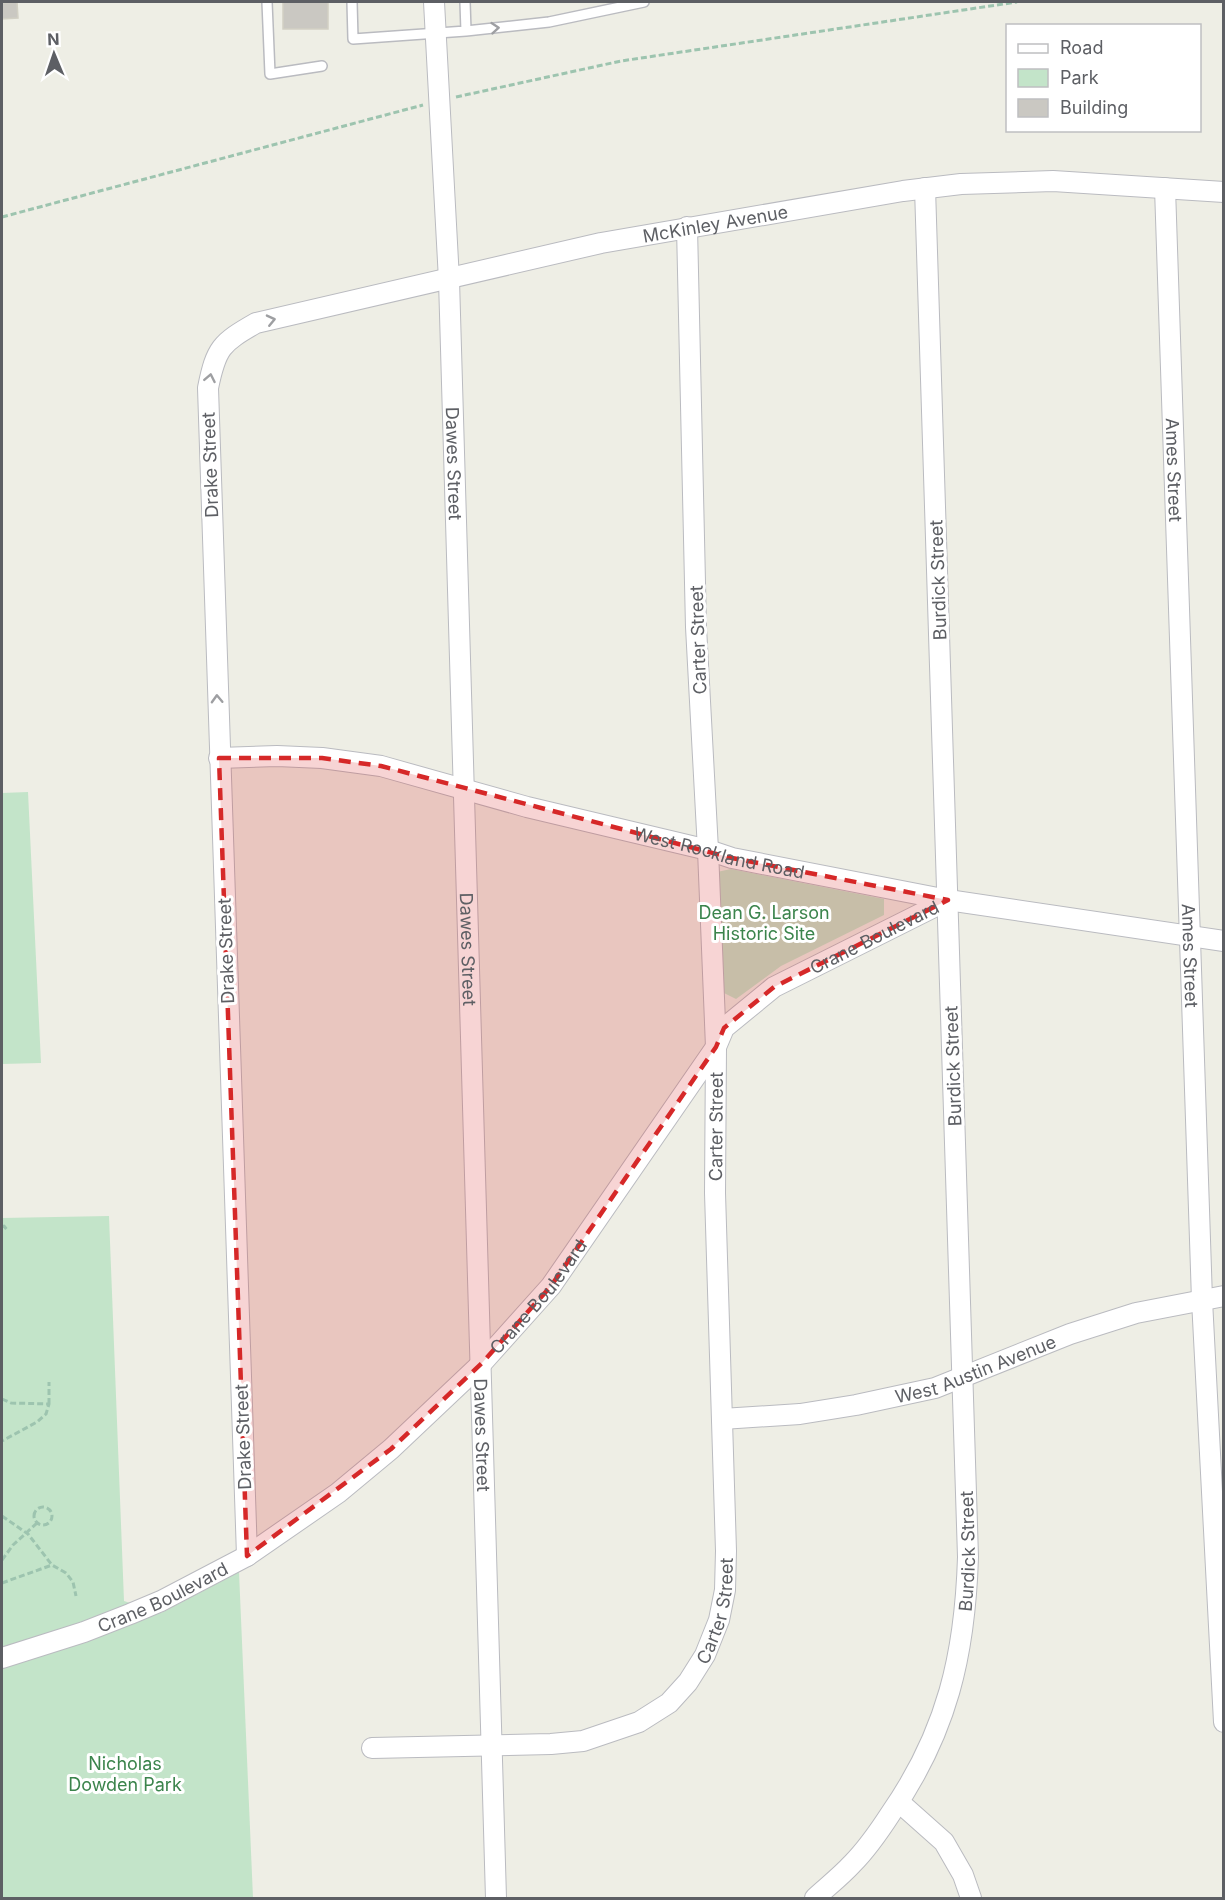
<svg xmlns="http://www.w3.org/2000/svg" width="1225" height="1900" font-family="Inter,sans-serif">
  <rect width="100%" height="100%" fill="#eeeee5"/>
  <!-- green -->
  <path fill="#c3e4c9" d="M28,792l13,271 -39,1v-271z
    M731,869l153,30v16l-103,51 -45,33 -14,-7 -5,-120z
    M109,1216l15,385 37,12 78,-41 14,326h-251v-680z"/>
  <!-- building -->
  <path fill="#cac8c2" stroke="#d2d0c4" stroke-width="1.5" d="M17,2l1,16 -16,1v-16z
    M283,2h45v27h-45z"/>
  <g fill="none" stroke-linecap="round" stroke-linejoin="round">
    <defs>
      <path id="service" d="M267,2l3,72 52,-8
        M352,2l1,37 113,-8
        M465,2l1,29 83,-9 95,-20"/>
      <g id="minor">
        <path id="s1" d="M434,2l15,278 47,1618"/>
        <path id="s2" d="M1165,188l37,1112 22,422"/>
        <path id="s3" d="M219,758l58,-2 45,2 59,8 146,41 181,43 24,8 216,42 276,41"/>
        <path id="s4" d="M722,1419l78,-5 56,-9 79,-17 135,-54 66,-21 88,-17"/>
        <path id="s5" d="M247,1556l-39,-1168c8,-40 13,-45 48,-65l345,-80 302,-52 58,-7 92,-3 171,11"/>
        <path id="s6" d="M2,1658l82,-26 46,-18 31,-13 86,-45 91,-63 53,-44 91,-86 69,-77 165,-239 8,-19 50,-41 174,-87"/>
        <path id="s7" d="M372,1748l179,-4 32,-3 56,-19 30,-19 19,-21 17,-27 14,-35 6,-30 1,-39 -11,-358 1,-146 -8,-197 -12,-223 -9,-400"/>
        <path d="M899,1802l45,40 19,33 8,23"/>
        <path id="s8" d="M815,1898c12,-11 26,-22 37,-34 15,-15 28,-34 39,-51 56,-81 74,-158 77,-256l-43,-1369"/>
      </g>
    </defs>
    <!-- service casing -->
    <use href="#service" stroke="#babbc0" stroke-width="12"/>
    <!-- minor casing -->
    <use href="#minor" stroke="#babbc0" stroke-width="22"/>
    <!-- path -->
    <path stroke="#9dc4af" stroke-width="3" stroke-dasharray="6 3" stroke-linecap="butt" d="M456,97l165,-36 396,-59
      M2,217l421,-112
      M2,1227l2,-1 4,5
      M2,1399l9,4 38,1 -3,10 -9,8 -35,19
      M49,1404v-22
      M34 1516a9 9 0 1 1 18 0a9 9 0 1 1-18 0Z
      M2,1516l26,18 24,31 14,8 7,9 3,14
      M2,1560l11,-15 24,-22
      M2,1583l50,-18"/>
    <!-- service -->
    <use href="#service" stroke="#fff" stroke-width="9"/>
    <!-- minor -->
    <use href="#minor" stroke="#fff" stroke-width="20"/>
  </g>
  <!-- one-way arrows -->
  <defs><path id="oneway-chevron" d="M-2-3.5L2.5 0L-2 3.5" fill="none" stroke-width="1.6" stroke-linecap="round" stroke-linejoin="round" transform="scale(1.5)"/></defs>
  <g stroke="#9e9fa2">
    <use href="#oneway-chevron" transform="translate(495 28) rotate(-5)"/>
    <use href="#oneway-chevron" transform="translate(271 320) rotate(-13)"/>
    <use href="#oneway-chevron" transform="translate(210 378) rotate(-79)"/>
    <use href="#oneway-chevron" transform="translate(217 699) rotate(-92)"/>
  </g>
  <!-- marked area -->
  <path fill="#d62828" fill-opacity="0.2" stroke="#d62828" stroke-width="4.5" stroke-dasharray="12 8" stroke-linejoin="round" d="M219,758h103l59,8 351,92 216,42 -174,87 -50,41 -8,19 -165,239 -69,77 -91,86 -144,107z"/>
  <g text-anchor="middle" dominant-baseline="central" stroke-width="6" stroke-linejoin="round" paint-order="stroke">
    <!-- street labels -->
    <g font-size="18" fill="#5d5f64" stroke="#fff">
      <text stroke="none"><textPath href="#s5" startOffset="1724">McKinley Avenue</textPath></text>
      <text stroke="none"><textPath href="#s1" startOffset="462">Dawes Street</textPath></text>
      <text transform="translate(210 465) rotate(-92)">Drake Street</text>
      <text stroke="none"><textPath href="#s2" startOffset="282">Ames Street</textPath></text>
      <text transform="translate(938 580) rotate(-92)">Burdick Street</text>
      <text transform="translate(698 640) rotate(-92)">Carter Street</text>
      <text stroke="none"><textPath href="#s3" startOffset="512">West Rockland Road</textPath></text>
      <text stroke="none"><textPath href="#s6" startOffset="1162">Crane Boulevard</textPath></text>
      <text stroke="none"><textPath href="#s1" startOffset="948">Dawes Street</textPath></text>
      <text transform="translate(226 951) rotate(-92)">Drake Street</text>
      <text stroke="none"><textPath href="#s2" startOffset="768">Ames Street</textPath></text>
      <text transform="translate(953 1066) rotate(-92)">Burdick Street</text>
      <text stroke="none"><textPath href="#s7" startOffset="898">Carter Street</textPath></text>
      <text stroke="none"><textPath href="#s6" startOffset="658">Crane Boulevard</textPath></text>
      <text stroke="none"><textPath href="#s4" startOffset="260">West Austin Avenue</textPath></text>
      <text stroke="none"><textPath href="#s1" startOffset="1434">Dawes Street</textPath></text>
      <text transform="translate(243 1437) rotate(-92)">Drake Street</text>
      <text stroke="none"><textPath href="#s8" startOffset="392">Burdick Street</textPath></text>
      <text stroke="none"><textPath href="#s6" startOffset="172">Crane Boulevard</textPath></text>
      <text stroke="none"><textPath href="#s7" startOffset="412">Carter Street</textPath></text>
    </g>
    <!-- park labels -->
    <g font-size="18" fill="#3b844c" stroke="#fff">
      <text x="764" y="912">Dean G. Larson<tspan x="764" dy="21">Historic Site</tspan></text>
      <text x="125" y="1763">Nicholas<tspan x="125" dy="21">Dowden Park</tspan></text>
    </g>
  </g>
  <!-- border -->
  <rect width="1225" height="1900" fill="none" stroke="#5d5f64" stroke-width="6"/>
  <!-- legend -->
  <rect x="1006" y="24" width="195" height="108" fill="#ffffff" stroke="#bebfc1" stroke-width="1.5"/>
  <rect x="1018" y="44" width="30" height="9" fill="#ffffff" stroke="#bebfc1" stroke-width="1.5"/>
  <text x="1060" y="54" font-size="18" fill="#5d5f64">Road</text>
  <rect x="1018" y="69" width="30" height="18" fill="#c3e4c9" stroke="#bebfc1" stroke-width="1.5"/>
  <text x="1060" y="84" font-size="18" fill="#5d5f64">Park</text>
  <rect x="1018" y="99" width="30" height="18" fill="#cac8c2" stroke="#bebfc1" stroke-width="1.5"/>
  <text x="1060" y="114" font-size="18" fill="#5d5f64">Building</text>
  <!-- north arrow -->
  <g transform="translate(54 54) rotate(358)" stroke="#ffffff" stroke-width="4.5" paint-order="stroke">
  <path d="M0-4.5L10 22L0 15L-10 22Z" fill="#5d5f64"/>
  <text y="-9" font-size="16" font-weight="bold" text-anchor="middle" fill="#5d5f64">N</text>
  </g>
</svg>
